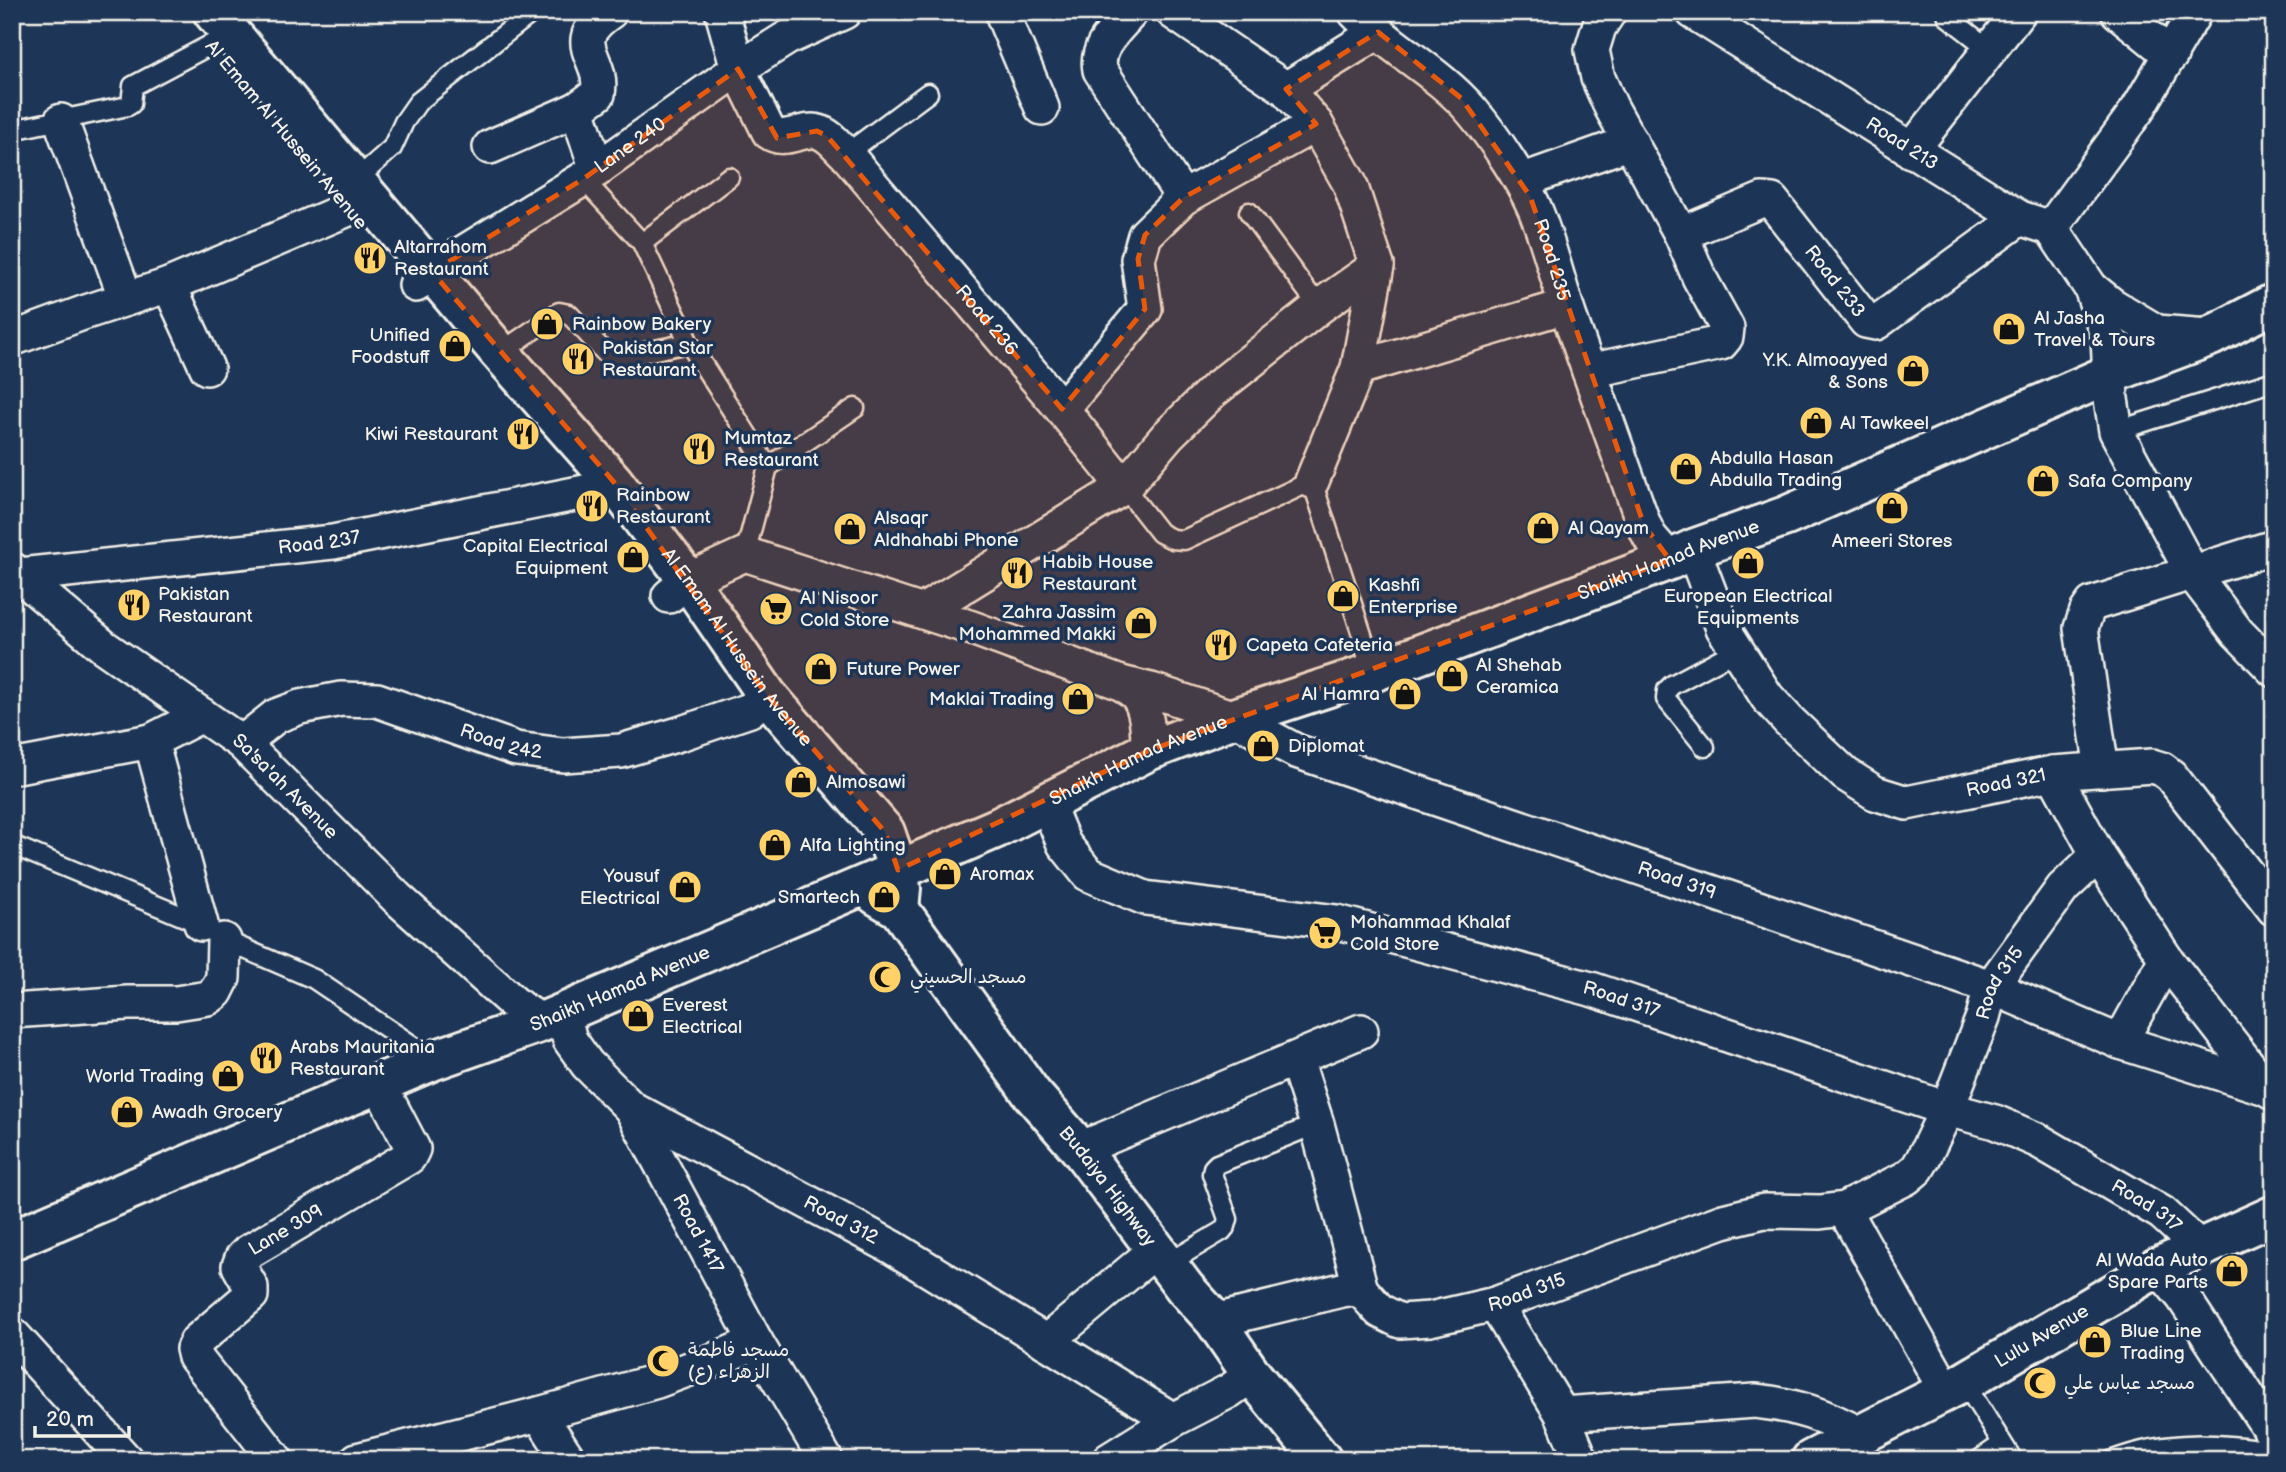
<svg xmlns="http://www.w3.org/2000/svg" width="2286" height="1472" font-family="'Balsamiq Sans','Playpen Sans Arabic',sans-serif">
  <rect width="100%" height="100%" fill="#1d3557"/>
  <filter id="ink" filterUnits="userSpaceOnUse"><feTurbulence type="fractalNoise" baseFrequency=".0143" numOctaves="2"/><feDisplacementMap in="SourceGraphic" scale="14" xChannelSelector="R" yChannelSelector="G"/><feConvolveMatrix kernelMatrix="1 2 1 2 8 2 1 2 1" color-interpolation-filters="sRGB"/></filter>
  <g filter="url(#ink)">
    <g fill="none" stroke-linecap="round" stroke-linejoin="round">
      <defs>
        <path id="service" d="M1947,12l1,5 41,32
          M12,130l116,-24 3,-2 2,-18 77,-41 19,-12
          M846,154l82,-61
          M583,179l59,64 47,100 79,124 -23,87
          M356,180l36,-32 12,-26 14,-20 111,-87
          M1249,212l70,95
          M642,243l87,-66
          M500,353l59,-41 10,2 42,45 78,-16
          M2116,431l158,-50
          M768,467l87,-59
          M1124,487l36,46 12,6 12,1 128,-59 52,160 3,15 -2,19
          M1705,747l-39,-48 1,-9 5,-5 65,-35
          M12,845l189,79 23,16 90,39 120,81
          M1167,1264l55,-33 4,-5 2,-7 -16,-45 1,-6 4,-4 100,-40
          M1964,1382l49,78
          M1979,1460l23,-16
          M2113,1460c54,-21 105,-17 161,-9"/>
        <g id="minor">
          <path id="s1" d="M722,12l16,57 31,63c16,12 33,-5 50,0 11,3 19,15 27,22l216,255 62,78"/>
          <path d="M1131,12c-15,18 -36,34 -31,58l83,128"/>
          <path d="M1173,12l113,77 30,35 34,60 27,82 -19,102 -46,113"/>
          <path id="s2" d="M1355,12c36,37 84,60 117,99 22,26 53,72 65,103 13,33 21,67 32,101 25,70 50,140 75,210l6,12 20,23"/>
          <path id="s3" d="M1693,12l327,206 31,10 40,60 17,49 3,62 5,32 77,143 44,58 37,38"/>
          <path d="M2118,12l53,43"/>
          <path d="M1004,18l38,90"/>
          <path d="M1286,89l92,-57"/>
          <path d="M61,121l65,178"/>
          <path d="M490,147l87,-38"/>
          <path d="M1911,151l108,-139"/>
          <path d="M597,170l-20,-61 21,-15c7,-38 -34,-50 12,-82"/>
          <path d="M1521,181l110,-39"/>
          <path d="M2051,228l87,-119 57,-97"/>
          <path id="s4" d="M1681,234l81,-34 10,1 94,120 10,2 144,-105"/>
          <path d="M169,285l38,83"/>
          <path id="s5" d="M416,285l16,-13 151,-93 155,-110 49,-31 57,-26"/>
          <path d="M2091,288l21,17 45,27 51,4"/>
          <path d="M12,339l71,-26 86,-28 179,-76"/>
          <path d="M1358,368l208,-62"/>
          <path d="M1589,371l132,-28 5,-6 1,-9 -28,-51 -18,-43 -70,-127 -13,-29 -6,-28 7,-23 10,-15"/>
          <path d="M1062,409l83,-100 -7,-50 7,-24 38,-37 133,-74"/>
          <path id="s6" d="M1693,549l30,79 44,69 21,23 57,54 30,19 32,10 146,-30 99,-7 10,3 9,7 103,133"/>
          <path id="s7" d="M12,569l92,78 138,96 155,155 119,107 26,17"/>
          <path id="s8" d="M20,575l313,-33 257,-51 23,-10"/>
          <path id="s9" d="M669,596l19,-16 57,-26 227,74 149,55 30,7 83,28 62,33 695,236 129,55 146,46 8,5"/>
          <path d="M923,611l201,-124 44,-52 45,-44 106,-84 58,-41"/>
          <path d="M1121,683c4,3 11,7 15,11 12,14 12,39 12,57"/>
          <path d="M151,741l50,183"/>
          <path id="s10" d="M242,743l34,-27 24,-9 41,-8 36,1 139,49 47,6 58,-4 58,-17 71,-24 17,-15"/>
          <path d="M12,767l139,-26 51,-26"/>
          <path d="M2102,770l-21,-142 6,-17 5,-7 182,-57"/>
          <path d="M2053,773l45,82 68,104 100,129"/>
          <path id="s11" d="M1046,801l18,43 24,30 57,24 192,24 254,67 356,120 48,13 44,19 123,72 38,35"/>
          <path d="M12,1011l116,-8h48l32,-5 8,-6 7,-14 1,-38"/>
          <path id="s12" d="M563,1014l7,26 17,24 44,44 125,234 70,118"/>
          <path d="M2120,1042l46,-83"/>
          <path d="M1296,1059l21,65 44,166"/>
          <path id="s13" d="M631,1108l261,139 281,173"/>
          <path d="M1080,1149l281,-118"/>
          <path d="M1844,1209l102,182"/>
          <path d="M2158,1267l25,30 91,139"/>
          <path d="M1495,1304l67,110 193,-13c41,4 69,14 106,34"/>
          <path id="s14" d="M1215,1321l131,-32 15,1 19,21 20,10 30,-2 65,-15 228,-83 41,-10 56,1 24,-3 62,-31 11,-9 6,-10 24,-50 36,-92 8,-30 72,-99 35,-33"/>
          <path d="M12,1334l114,126"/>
          <path d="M1046,1342l110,-92"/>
          <path d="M539,1414l30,46"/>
          <path d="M1562,1414l19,46"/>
          <path id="s15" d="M276,1460l-81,-103 -2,-8 4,-8 54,-46v-8l-12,-21 3,-8 6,-6 161,-95 4,-8 -34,-65"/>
          <path d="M357,1460l182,-46 118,-33 62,-23 37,-16"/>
          <path d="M1109,1460l64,-40 56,-29 23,-16"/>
        </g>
        <g id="tertiary">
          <path id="s16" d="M213,12l287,341 113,128 75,99 79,115 118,137 13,38 3,18 -2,21"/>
          <path id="s17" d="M876,895l23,14 133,185 48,55 105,139 30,33 37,54 70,85"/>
          <path id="s18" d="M12,1240l422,-180 108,-38 322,-137 133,-57 151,-77 86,-33 131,-43 305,-115 23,-11 93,-33 324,-142 101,-38 63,-33"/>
          <path id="s19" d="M1811,1460l153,-78 194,-115 116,-52"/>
        </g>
      </defs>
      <!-- service casing -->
      <use href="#service" stroke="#f4f1e8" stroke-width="23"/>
      <!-- minor casing -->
      <use href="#minor" stroke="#f4f1e8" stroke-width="38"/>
      <!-- tertiary casing -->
      <use href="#tertiary" stroke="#f4f1e8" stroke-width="44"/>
      <!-- service -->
      <use href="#service" stroke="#1d3557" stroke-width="18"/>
      <!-- minor -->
      <use href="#minor" stroke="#1d3557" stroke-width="33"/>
      <!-- tertiary -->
      <use href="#tertiary" stroke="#1d3557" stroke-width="38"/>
    </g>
  </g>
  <!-- marked area -->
  <path fill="#e8590c" fill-opacity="0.2" stroke="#e8590c" stroke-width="5" stroke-dasharray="14 9" stroke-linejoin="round" d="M1378,32l83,66 69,98 114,329 26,35 -522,191 -250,119 -13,-38 -118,-137 -154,-214 -181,-209 151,-93 155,-110 39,69 40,-7 10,5 235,273 83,-100 -7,-50 7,-24 38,-37 133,-74 -30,-35z"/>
  <!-- icons -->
  <defs>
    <symbol id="restaurant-disc" viewBox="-11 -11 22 22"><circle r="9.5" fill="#ffd166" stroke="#1d3557"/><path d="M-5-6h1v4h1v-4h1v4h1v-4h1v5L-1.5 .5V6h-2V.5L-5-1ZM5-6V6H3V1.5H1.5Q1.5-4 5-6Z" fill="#111"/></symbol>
    <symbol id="shop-disc" viewBox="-11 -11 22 22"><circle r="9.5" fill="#ffd166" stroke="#1d3557"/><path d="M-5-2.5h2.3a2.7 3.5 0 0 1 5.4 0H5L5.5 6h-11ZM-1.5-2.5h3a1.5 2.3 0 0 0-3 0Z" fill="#111"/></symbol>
    <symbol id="supermarket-disc" viewBox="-11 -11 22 22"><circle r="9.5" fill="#ffd166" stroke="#1d3557"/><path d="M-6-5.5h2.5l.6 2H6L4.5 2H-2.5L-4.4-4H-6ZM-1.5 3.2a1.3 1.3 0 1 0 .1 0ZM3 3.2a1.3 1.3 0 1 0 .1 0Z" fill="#111"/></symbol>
    <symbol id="mosque-disc" viewBox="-11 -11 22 22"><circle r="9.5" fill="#ffd166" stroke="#1d3557"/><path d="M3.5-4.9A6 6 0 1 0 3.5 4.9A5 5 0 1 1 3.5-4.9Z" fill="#111"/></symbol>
  </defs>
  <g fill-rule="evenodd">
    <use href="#restaurant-disc" x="351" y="239" width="38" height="38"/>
    <use href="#shop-disc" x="528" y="305" width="38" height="38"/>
    <use href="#shop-disc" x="1990" y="310" width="38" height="38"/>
    <use href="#shop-disc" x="436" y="327" width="38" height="38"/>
    <use href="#restaurant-disc" x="559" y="340" width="38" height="38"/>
    <use href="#shop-disc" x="1894" y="352" width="38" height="38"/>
    <use href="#shop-disc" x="1797" y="404" width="38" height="38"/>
    <use href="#restaurant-disc" x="504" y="415" width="38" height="38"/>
    <use href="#restaurant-disc" x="680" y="430" width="38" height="38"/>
    <use href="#shop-disc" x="1667" y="450" width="38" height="38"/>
    <use href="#shop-disc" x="2024" y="462" width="38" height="38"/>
    <use href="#restaurant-disc" x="573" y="487" width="38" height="38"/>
    <use href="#shop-disc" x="1873" y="489" width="38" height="38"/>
    <use href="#shop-disc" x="1524" y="509" width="38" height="38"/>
    <use href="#shop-disc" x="831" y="510" width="38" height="38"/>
    <use href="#shop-disc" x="614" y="538" width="38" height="38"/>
    <use href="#shop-disc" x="1729" y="544" width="38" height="38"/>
    <use href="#restaurant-disc" x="998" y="554" width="38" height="38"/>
    <use href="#shop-disc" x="1324" y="577" width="38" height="38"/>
    <use href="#restaurant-disc" x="115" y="586" width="38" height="38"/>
    <use href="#supermarket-disc" x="757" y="590" width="38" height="38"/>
    <use href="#shop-disc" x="1122" y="604" width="38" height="38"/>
    <use href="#restaurant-disc" x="1202" y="626" width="38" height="38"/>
    <use href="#shop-disc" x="802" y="650" width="38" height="38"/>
    <use href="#shop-disc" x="1433" y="657" width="38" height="38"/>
    <use href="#shop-disc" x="1386" y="675" width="38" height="38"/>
    <use href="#shop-disc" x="1059" y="680" width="38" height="38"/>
    <use href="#shop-disc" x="1244" y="727" width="38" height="38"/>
    <use href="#shop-disc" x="782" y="763" width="38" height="38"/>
    <use href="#shop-disc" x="756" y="826" width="38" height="38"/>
    <use href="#shop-disc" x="926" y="855" width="38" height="38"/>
    <use href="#shop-disc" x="666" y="868" width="38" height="38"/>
    <use href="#shop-disc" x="865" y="878" width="38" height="38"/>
    <use href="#supermarket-disc" x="1306" y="914" width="38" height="38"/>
    <use href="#mosque-disc" x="866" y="958" width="38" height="38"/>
    <use href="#shop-disc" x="619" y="997" width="38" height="38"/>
    <use href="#restaurant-disc" x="247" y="1039" width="38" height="38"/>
    <use href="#shop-disc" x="209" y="1057" width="38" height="38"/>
    <use href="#shop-disc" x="108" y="1093" width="38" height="38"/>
    <use href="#shop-disc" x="2213" y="1252" width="38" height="38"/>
    <use href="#shop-disc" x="2076" y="1323" width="38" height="38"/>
    <use href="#mosque-disc" x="644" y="1342" width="38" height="38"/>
    <use href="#mosque-disc" x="2021" y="1364" width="38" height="38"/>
  </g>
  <g text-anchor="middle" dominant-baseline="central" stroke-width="7" stroke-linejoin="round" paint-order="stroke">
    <!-- street labels -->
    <g font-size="19" fill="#f4f1e8" stroke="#1d3557">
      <text transform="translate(286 135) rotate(50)">Al Emam Al Hussein Avenue</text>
      <text stroke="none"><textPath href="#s3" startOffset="247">Road 213</textPath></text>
      <text stroke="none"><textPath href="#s5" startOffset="256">Lane 240</textPath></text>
      <text stroke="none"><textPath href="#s2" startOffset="324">Road 235</textPath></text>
      <text stroke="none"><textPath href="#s4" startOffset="200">Road 233</textPath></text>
      <text stroke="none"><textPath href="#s1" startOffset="434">Road 236</textPath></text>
      <text stroke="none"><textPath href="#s8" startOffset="301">Road 237</textPath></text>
      <text stroke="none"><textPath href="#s18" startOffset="1792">Shaikh Hamad Avenue</textPath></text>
      <text stroke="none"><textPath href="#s16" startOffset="824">Al Emam Al Hussein Avenue</textPath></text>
      <text stroke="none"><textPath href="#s10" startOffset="278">Road 242</textPath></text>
      <text stroke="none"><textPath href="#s18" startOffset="1225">Shaikh Hamad Avenue</textPath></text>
      <text stroke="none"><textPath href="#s6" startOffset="446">Road 321</textPath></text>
      <text stroke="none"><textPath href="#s7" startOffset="350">Sa'sa'ah Avenue</textPath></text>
      <text stroke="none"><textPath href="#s9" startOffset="1076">Road 319</textPath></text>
      <text stroke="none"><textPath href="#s14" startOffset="950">Road 315</textPath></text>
      <text stroke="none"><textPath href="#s18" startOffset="658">Shaikh Hamad Avenue</textPath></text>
      <text stroke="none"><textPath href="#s11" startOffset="635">Road 317</textPath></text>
      <text stroke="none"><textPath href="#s17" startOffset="374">Budaiya Highway</textPath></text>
      <text stroke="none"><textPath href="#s11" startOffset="1202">Road 317</textPath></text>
      <text stroke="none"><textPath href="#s13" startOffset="238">Road 312</textPath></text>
      <text stroke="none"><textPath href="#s15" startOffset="312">Lane 309</textPath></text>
      <text stroke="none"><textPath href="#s12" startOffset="261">Road 1417</textPath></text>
      <text stroke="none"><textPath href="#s14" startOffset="331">Road 315</textPath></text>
      <text stroke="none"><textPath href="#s19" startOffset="262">Lulu Avenue</textPath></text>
    </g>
    <!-- poi labels -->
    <g font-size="19" fill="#f4f1e8" stroke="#1d3557" text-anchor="start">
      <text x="394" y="247">Altarrahom<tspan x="394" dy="22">Restaurant</tspan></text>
      <text x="2034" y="318">Al Jasha<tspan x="2034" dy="22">Travel &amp; Tours</tspan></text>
      <text x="572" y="324">Rainbow Bakery</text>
      <text x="430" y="335" text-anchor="end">Unified<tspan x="430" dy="22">Foodstuff</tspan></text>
      <text x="602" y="348">Pakistan Star<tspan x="602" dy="22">Restaurant</tspan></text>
      <text x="1888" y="360" text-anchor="end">Y.K. Almoayyed<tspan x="1888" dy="22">&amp; Sons</tspan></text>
      <text x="1840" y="423">Al Tawkeel</text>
      <text x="498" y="434" text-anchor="end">Kiwi Restaurant</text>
      <text x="724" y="438">Mumtaz<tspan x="724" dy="22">Restaurant</tspan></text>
      <text x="1710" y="458">Abdulla Hasan<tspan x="1710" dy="22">Abdulla Trading</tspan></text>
      <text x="2068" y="481">Safa Company</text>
      <text x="616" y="495">Rainbow<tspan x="616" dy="22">Restaurant</tspan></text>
      <text x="874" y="518">Alsaqr<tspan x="874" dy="22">Aldhahabi Phone</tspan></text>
      <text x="1568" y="528">Al Qayam</text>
      <text x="1892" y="541" text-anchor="middle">Ameeri Stores</text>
      <text x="608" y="546" text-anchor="end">Capital Electrical<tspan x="608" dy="22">Equipment</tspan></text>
      <text x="1042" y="562">Habib House<tspan x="1042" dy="22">Restaurant</tspan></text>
      <text x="1368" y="585">Kashfi<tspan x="1368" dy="22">Enterprise</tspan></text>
      <text x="158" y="594">Pakistan<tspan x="158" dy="22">Restaurant</tspan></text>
      <text x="1748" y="596" text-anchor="middle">European Electrical<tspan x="1748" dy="22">Equipments</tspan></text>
      <text x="800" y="598">Al Nisoor<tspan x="800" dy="22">Cold Store</tspan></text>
      <text x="1116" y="612" text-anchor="end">Zahra Jassim<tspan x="1116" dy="22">Mohammed Makki</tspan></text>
      <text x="1246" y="645">Capeta Cafeteria</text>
      <text x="1476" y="665">Al Shehab<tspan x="1476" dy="22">Ceramica</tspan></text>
      <text x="846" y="669">Future Power</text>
      <text x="1380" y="694" text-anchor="end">Al Hamra</text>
      <text x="1054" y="699" text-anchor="end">Maklai Trading</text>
      <text x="1288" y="746">Diplomat</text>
      <text x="826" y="782">Almosawi</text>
      <text x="800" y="845">Alfa Lighting</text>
      <text x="970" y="874">Aromax</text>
      <text x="660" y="876" text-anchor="end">Yousuf<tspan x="660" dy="22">Electrical</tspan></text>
      <text x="860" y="897" text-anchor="end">Smartech</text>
      <text x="1350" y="922">Mohammad Khalaf<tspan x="1350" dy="22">Cold Store</tspan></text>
      <text x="910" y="977">مسجد الحسيني</text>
      <text x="662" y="1005">Everest<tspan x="662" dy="22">Electrical</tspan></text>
      <text x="290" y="1047">Arabs Mauritania<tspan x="290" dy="22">Restaurant</tspan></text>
      <text x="204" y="1076" text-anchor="end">World Trading</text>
      <text x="152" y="1112">Awadh Grocery</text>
      <text x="2208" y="1260" text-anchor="end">Al Wada Auto<tspan x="2208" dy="22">Spare Parts</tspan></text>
      <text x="2120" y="1331">Blue Line<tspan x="2120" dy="22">Trading</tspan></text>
      <text x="688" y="1350">مسجد فاطمة<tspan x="688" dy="22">الزهراء (ع)</tspan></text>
      <text x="2064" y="1383">مسجد عباس علي</text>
    </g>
  </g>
  <!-- margin -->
  <rect width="2286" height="1472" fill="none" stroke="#1d3557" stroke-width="42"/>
  <rect x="21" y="21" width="2244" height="1430" fill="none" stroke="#f4f1e8" stroke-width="2.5" filter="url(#ink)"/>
  <!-- scale -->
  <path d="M35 1426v10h94v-10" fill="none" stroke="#f4f1e8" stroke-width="3.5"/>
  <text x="46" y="1426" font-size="21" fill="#f4f1e8" stroke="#1d3557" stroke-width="5" paint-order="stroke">20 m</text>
</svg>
